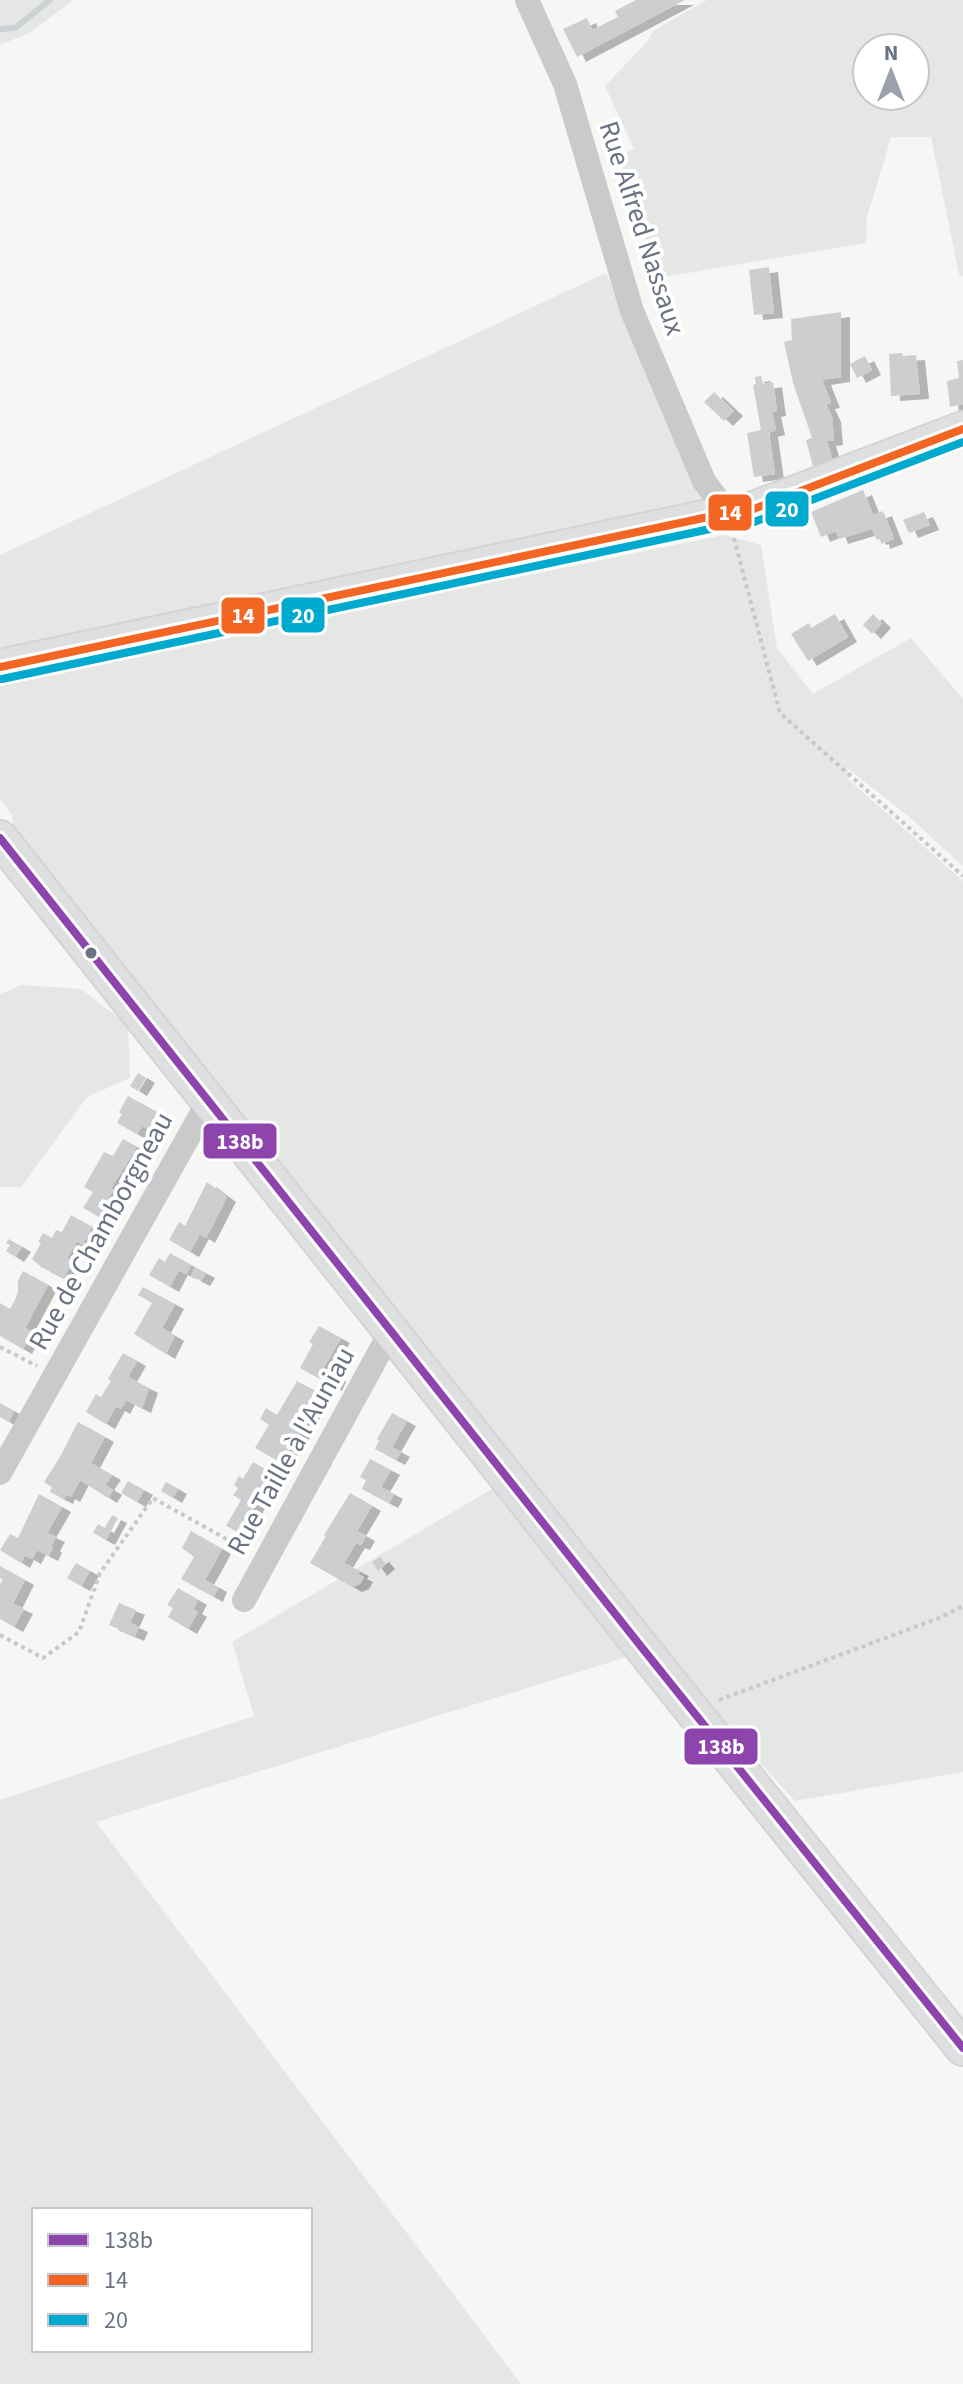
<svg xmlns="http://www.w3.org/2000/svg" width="963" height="2384" font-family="'Source Sans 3',sans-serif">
  <defs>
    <filter id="shadow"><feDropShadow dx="9" dy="5" stdDeviation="0" flood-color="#0004"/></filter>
  </defs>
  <rect width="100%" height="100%" fill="#f6f6f5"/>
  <!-- green -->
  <path fill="#e4e7e3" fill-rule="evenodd" d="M0,0h74l-45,33 -29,12z
    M707,0h256v276l-4,-2 -28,-137h-40l-24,80 -1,26 -208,35 -39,-123 15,-6 -29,-63 41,-43 7,-12zM867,48h48v48h-48z
    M606,273l96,229 -5,6 -697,140v-93z
    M724,535l37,10 16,103 36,46 98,-56 52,61v167l-56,-51 -60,-47 2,12 114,101v891l-168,29 -131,-144 -649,-814 -3,-28 -12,-16v-116z
    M22,985l59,4 47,36 2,53 -43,19 -66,90h-21v-193z
    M492,1489l135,168 -531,165 425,562h-521v-584l254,-84 -22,-74zM34,2210h276v140h-276z"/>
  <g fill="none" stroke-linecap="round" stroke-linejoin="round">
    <!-- stream -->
    <path stroke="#ccd2d6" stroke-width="6" d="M0,29l15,-1 35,-28"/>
  </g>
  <!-- building -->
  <path fill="#cdcecf" filter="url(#shadow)" d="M636,0h49l-108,57 -14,-28 24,-11 5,12 26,-13 -3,-6z
    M769,267l5,46 -20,2 -5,-45z
    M841,312v65l-19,3 9,23 -5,1 6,13 2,23 -7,1 6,21 -19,8 -8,-30 6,-2 -19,-55 -9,-41 8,-2 -1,-21z
    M902,353l1,3 13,-1 4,39 -29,2 -2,-42z
    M865,356l7,14 -15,8 -7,-14z
    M963,360v44l-13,3 -3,-26 12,-3 -2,-17z
    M761,376l2,8 10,-2 4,29 -5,1 4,18 -7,2 6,42 -21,3 -7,-44 14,-3 -8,-45 3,-1 -1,-7z
    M714,392l20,19 -10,10 -20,-19z
    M863,490l10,25 10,-4 11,28 -13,5 -1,-5 -3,1 -5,-11 -33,10 -3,-8 -15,6 -10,-25z
    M924,512l6,13 -21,8 -6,-13z
    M835,614l13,23 -40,24 -17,-27 18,-11 2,5z
    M873,614l9,9 -10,11 -9,-9z
    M138,1073l8,5 -8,13 -8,-5z
    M128,1096l29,16 -9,17 -6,-3 -5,8 -20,-11 5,-9 -3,-2z
    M123,1139l14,8 -26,41 2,2 -15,26 -15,-8 10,-16 -9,-5 20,-35 9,4z
    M207,1182l20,15 -21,41 -6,-4 -10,18 -21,-12 10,-18 6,4z
    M71,1215l21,12 -10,18 -5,-4 -10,17 6,4 -10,16 -22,-11 -9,-8 9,-16 -3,-1 5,-9 9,5 4,-8 6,2z
    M9,1239l13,8 -7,10 -9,-6 4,-6 -4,-2z
    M170,1253l21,12 -5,9 -7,-4 -9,17 -21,-12 10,-17 6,4z
    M195,1267l11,6 -5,8 -10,-5z
    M23,1271l25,14 -23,43 7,4 -9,17 -23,-13v-33l10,6 5,-9 3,-9v-10z
    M143,1287l32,17 -13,24 13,8 -9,18 -32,-20 18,-31 -14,-8z
    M319,1326l22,12 -18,31 14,8 -4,9 -33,-18 13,-24 -4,-2z
    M123,1353l14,8 -9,16 21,11 -7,20 -16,-8 -5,9 -5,-3 -10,18 -20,-12 10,-18 5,3 10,-16 -3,-2z
    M297,1381l24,13 -23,44 -2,-1 -14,26 -27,-15 14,-23 -9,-6 6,-11 11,7z
    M0,1403l14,8 -5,11 -9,-5z
    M392,1413l15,8 -15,26 9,5 -5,8 -21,-11 4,-9 -2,-1z
    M78,1422l27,15 -14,26 21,12 -7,10 8,5 -5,8 -28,-18 -9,17 -5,-3 -2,5 -14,-7 2,-5 -8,-5 16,-25z
    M370,1459l21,11 -10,17 13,7 -5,9 -27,-14 4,-9 -6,-3z
    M253,1462l21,12 -10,16 -5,-3 -5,8 5,3 -19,35 -14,-7 15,-26 -8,-5 5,-7 -4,-3 5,-9 4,3z
    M128,1481l16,9 -7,12 -16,-9z
    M166,1482l12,7 -5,9 -12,-7z
    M350,1493l22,13 -15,25 9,5 -5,9 -5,-2 -12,20 16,8 -2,3 6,3 -4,7 -7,3 -43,-24 16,-27 -2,-1z
    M39,1494l23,13 -15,26 9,4 -5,9 2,2 -4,8 -12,-6 -5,9 -7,-4 -4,8 -21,-13 10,-16 8,4z
    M112,1515l6,3 -12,22 -13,-7 5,-9 7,4z
    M191,1531l31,18 -17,31 13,7 -4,10 -33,-18 13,-22 -12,-9z
    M380,1557l6,7 -8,7 -6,-9z
    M76,1563l14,8 -9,15 -14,-8z
    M0,1566l25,14 -12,24 11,5 -10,18 -14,-8v-35l3,-4 -3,-2z
    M178,1588l20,12 -5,9 5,3 -10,17 -20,-12 5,-9 -6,-3z
    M119,1603l17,7 -6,13 9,4 -4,9 -26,-11z"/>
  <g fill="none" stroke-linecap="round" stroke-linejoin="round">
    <defs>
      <path id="secondary" d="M0,667l727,-154 24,-3 212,-81
        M0,838l643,811 320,399"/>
    </defs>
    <!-- secondary casing -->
    <use href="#secondary" stroke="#d3d4d4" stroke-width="38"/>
    <!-- path -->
    <path stroke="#c7c8c9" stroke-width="4" stroke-dasharray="4 4" stroke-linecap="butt" d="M734,538l46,175 183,163
      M0,1347l37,19
      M0,1635l43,23 36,-26 21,-59 53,-75 93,52
      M719,1700l220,-82 24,-12"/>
    <!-- street -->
    <path stroke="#c9cacb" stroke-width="24" d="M527,0l38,84 67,227 72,170 23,32
      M0,1473l208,-371
      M244,1600l147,-269"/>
    <!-- secondary -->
    <use href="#secondary" stroke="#dedfe0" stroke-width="34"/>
    <defs>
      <path id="bus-1" d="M0,838l643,811 320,399"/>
      <path id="bus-2" d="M0,667l727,-154 24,-3 212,-81"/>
      <path id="bus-3" d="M2,679l727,-154 25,-3 209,-80"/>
    </defs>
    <!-- bus-1 casing -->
    <use href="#bus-1" stroke="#fff" stroke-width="14"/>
    <!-- bus-2 casing -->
    <use href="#bus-2" stroke="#fff" stroke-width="14"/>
    <!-- bus-3 casing -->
    <use href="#bus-3" stroke="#fff" stroke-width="14"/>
    <!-- bus-1 -->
    <use href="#bus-1" stroke="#8e44ad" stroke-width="8"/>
    <!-- bus-2 -->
    <use href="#bus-2" stroke="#f26522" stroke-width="8"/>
    <!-- bus-3 -->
    <use href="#bus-3" stroke="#00a9ce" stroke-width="8"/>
  </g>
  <!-- markers -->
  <circle fill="#697382" stroke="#fff" stroke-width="3" cx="91" cy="953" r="7"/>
  <g text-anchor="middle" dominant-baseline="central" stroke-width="8" stroke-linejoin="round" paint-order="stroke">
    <!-- street labels -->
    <g font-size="28" fill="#697382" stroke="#fff">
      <text transform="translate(642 228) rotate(72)">Rue Alfred Nassaux</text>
      <text transform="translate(101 1231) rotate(-61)">Rue de Chamborgneau</text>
      <text transform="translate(291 1451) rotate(-61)">Rue Taille à l'Auniau</text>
    </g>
  </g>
  <g stroke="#fff" stroke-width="3">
    <rect x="764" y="490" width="46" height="38" rx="8" fill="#00a9ce"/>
    <rect x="707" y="493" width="46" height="39" rx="8" fill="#f26522"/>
    <rect x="280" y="596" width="46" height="38" rx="8" fill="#00a9ce"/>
    <rect x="220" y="596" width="46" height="39" rx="8" fill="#f26522"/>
    <rect x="202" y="1122" width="76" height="38" rx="8" fill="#8e44ad"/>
    <rect x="683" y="1727" width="76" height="39" rx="8" fill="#8e44ad"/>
  </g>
  <g font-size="22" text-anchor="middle" font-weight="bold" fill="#fff">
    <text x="787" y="517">20</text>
    <text x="730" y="520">14</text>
    <text x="303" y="623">20</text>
    <text x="243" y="623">14</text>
    <text x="240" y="1149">138b</text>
    <text x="721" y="1754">138b</text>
  </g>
  <!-- legend -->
  <rect x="32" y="2208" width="280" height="144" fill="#ffffff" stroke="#c3c7cd" stroke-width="2"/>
  <rect x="48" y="2234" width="40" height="12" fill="#8e44ad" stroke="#c3c7cd" stroke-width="2"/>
  <text x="104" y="2248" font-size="24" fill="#697382">138b</text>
  <rect x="48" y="2274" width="40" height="12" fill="#f26522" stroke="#c3c7cd" stroke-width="2"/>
  <text x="104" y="2288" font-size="24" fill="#697382">14</text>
  <rect x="48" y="2314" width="40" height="12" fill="#00a9ce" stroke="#c3c7cd" stroke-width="2"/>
  <text x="104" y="2328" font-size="24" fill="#697382">20</text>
  <!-- north arrow -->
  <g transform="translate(891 72)"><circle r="38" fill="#ffffff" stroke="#c3c7cd" stroke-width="2"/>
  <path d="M0-6L14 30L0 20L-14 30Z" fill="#9aa1aa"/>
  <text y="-12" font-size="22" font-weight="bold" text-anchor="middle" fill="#697382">N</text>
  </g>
</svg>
